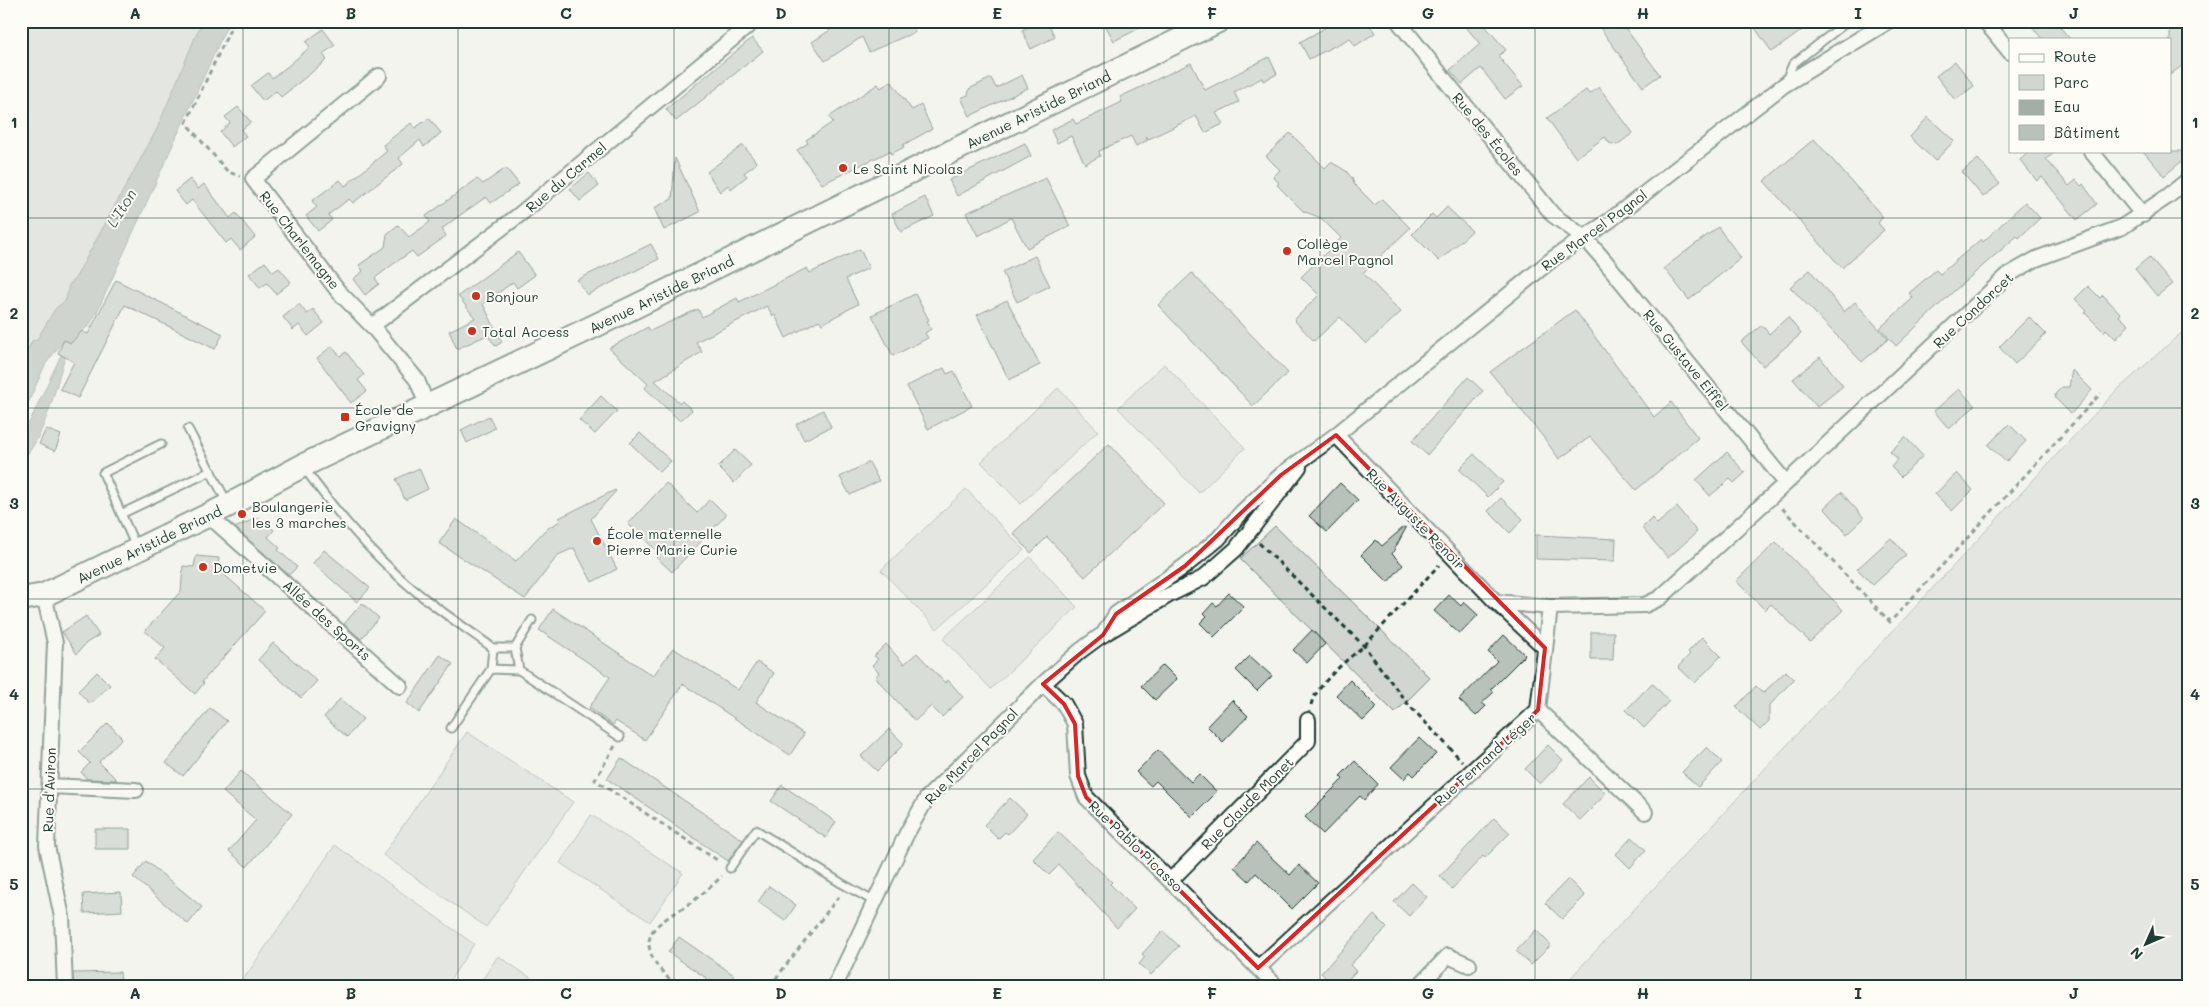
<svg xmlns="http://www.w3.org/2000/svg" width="2209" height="1007" font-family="Mali,sans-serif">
  <rect width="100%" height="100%" fill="#f4f4ef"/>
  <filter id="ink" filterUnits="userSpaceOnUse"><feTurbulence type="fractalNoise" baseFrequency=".02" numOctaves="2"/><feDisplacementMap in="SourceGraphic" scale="10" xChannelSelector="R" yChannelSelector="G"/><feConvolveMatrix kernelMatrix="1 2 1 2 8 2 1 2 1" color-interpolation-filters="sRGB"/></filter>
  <g filter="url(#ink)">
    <!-- green -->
    <path fill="#d1d6d1" stroke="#788a82" d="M21,21h181l-45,108 -81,148 -7,8 -3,15 -11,9 -19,33 -3,-2 -12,21z
      M2188,327v659h-625l552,-594z
      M1164,364l81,84 -46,45 -81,-85z
      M1058,388l40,43 -77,73 -40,-42z
      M966,489l58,61 -87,79 -56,-59z
      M1275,526l155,152 -35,35 -155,-154z
      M1030,557l47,50 -86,82 -48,-50z
      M467,732l106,70 -87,125 -103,-72z
      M591,815l92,58 -33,49 -90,-59z
      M335,845l139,99 -28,42h-207z
      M498,956l45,30h-65z"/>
    <!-- water -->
    <path fill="#a3aea7" stroke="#6e8179" d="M202,21h27l-132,291 -7,12 -19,19 -7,-3 -19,25 -24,54v-58l12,-21 3,1 19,-32 11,-9 3,-15 7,-8 81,-148z
      M61,355l4,2c-10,31 -20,82 -44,104v-21z"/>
    <!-- building -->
    <path fill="#b9c1bb" stroke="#1f3d34" d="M844,21h66l5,11 -46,20 -7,-15 -37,24 -13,-19z
      M1040,21h7l8,16 -24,12 -9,-19z
      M1103,21h51l-40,20z
      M1337,21h30l8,12 -20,13 -5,-8 -41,21 -9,-17z
      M1461,21h20l25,29 -8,6 25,30 -18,13 -24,-31 -19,16 -12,-14 30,-26z
      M1595,21h25l40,54 -17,12z
      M1750,21h65l-43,31z
      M2028,21h27l15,18h-28z
      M2170,21h18v40l-18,14z
      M323,29l12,16 -12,9 4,6 -46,37 -5,-6 -13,10 -12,-15 17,-13 4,5 16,-12 22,-19 -4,-5z
      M752,38l11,13 -87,70 -10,-12z
      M1269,57l8,17 -14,7 -1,-3 -28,14 5,10 -23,11 7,11 -18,9 -9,-17 -47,23 -3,-3 2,4 -12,6 -5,-10 -32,15 1,5 -15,8 -14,-28 -14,7 -6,-13 22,-11 3,5 46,-22 -2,-5 71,-34 14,27z
      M1955,61l19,25 -19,14 -19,-24z
      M1022,75l6,13 -58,28 -9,-18 7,-3 1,-6 22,-11 5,10z
      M891,81l21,29 9,-5 11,24 -29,16 1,2 -13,7 -1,-3 -68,33 -25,-34 11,-7 -2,-3 27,-18 -4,-5 49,-33 3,4z
      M1599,87l34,46 -16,12 -8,-2 -4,-6 -29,21 -29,-40 39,-28 3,4z
      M238,107l13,15 -10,8 5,6 -14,11 -12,-15 10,-9 -5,-6z
      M1928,117l26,24 -19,20 -25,-24z
      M429,118l12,15 -17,14 -4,-7 -21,18 4,6 -50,39 -4,-4 -21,16 4,5 -14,11 -12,-15 11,-9 -5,-6 28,-21 5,6 42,-35 -4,-6 28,-22 4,5z
      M1290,133l35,35 6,-6 15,9 6,7 2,6 21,21 7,-6 28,29 -47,45 38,39 -35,32 -26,-27 -26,24 -20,-21 25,-25 -18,-18 40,-39 -20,-20 -18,-7 -26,-26 2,-2 -6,-6 7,-7 -14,-14z
      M1814,139l69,78 -5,6 6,7 -42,38 -78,-87z
      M1025,143l6,13 -74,40 -8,-16z
      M743,145l14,18 -13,10 3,3 -16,13 -3,-4 -8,7 -13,-20z
      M2030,151h27l-11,8 23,27 7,-6 5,6 2,-2 14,20 -20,16 -35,-43 -5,4 -17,-21z
      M2143,151h45v5l-24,20z
      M675,158l25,54 -36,18 -10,-22 18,-9z
      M1978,159l22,25 -17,13 -21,-25z
      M506,168l13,16 -28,19 -5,-6 -30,21 -14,11 4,7 -29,21 -5,-6 -20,14 -17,13 4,6 -14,11 -12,-16 10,-8 -4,-6 26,-18 2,-13 11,-9 11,12 21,-15 -4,-6 51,-37 6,5z
      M589,173l10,13 -19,15 -10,-12z
      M1046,178l24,48 -43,22 -16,-30 -33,18 -12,-23z
      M190,179l8,10 6,-5 26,34 6,-5 19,24 -15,13 -9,-11 -5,4 -34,-43 -6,5 -11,-14z
      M925,197l9,19 -33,16 -9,-18z
      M2025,202l15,16 -21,20 -2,-2 -63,55 -58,55 -16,-18 33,-30 -4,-5 27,-23 4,4 41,-35 2,3z
      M1447,207l25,24 -33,30 -27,-27 20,-20 4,4z
      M1718,227l23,31 -52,42 -25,-32z
      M651,244l8,15 -72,36 -10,-15z
      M860,249l9,19 -23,11 12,25 -36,20 -3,-4 -33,18 -11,-23 -2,1 -6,-10 -71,36 6,10 -47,29 25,22 2,-2 10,9 -12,11 -35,-33 3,-4 -39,-36 39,-21 2,4 48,-22 4,8 35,-19 2,4 68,-34 3,5z
      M518,252l17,23 -18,13 -4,-6 -30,22 19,38 -6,4 -9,-11 -30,14 -8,-18 26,-13 -17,-22z
      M1035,256l15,30 -33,16 -15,-30z
      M2149,257l23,27 -15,12 -22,-27z
      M265,262l8,10 6,-4 12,14 -15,12 -9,-11 -7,5 -11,-14z
      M1810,270l34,42 11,-10 33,37 -26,23 -72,-75z
      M1192,273l96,100 -35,33 -95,-101z
      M116,280l107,54 -8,15 -90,-44 -47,93 -18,-9 14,-27 -16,-9 6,-13 7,3 11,-12 6,3z
      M2088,286l12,12 3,-3 18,19 -2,2 10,9 -13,14 -10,-10 -2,3 -19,-19 2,-2 -12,-12z
      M915,294l14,26 -2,1 4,8 -6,4 3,5 -35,18 -21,-41z
      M1007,300l33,65 -31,15 -32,-65z
      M299,304l8,10 6,-5 11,14 -16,13 -9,-11 -6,5 -10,-13z
      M1575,310l79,107 17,-15 27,36 -62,52 -46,-53 -31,22 -15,-21 -54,-66z
      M1788,317l13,17 -38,32 -22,-24 21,-17 7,9z
      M2029,317l17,17 -31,30 -16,-17z
      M332,346l8,10 6,-4 18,23 -6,5 9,11 -16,12 -34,-45z
      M1820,357l23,29 -26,21 -24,-28z
      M944,368l3,6 7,-3 18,35 -44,23 -21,-43z
      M2072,370l20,20 -21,24 -15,-15 -1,-5 7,-7h7z
      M1468,377l15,14 -56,64 -15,-14z
      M1959,389l16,17 -26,23 -15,-18z
      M601,396l16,15 -22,23 -16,-14z
      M823,410l8,17 -27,13 -8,-16z
      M489,416l6,12 -28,15 -6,-13z
      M2009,424l17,17 -20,21 -18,-17z
      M46,429l15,6 -6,16 -16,-7z
      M640,433l31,28 -11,11 -30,-29z
      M1905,437l18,19 -22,21 -10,-10 7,-8 -8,-7z
      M1109,444l55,59 -79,74 -38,-40 -16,16 -18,-20z
      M735,450l16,15 -17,18 -16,-16z
      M1727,452l18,21 -11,10 -4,-4 -20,17 -14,-16z
      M1474,454l29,28 -15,15 -29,-28z
      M869,462l10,19 -29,14 -10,-18z
      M419,468l9,21 -23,11 -9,-21z
      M1957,473l16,17 -21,21 -17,-17z
      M666,483l31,30 13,-14 16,16 -54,57 -16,-15 3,-4 -31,-29z
      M1340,483l18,17 -31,32 -18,-16z
      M615,490l1,1 -25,28 26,50 -25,13 -18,-34 -16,7 -33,44 -86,-56 17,-24 60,42 29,-31 15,-9 -1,-3z
      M1841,492l23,26 -17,16 -23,-26z
      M1501,498l22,21 -13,14 -22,-22z
      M1677,507l20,25 -29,26 -26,-30 10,-10 5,6z
      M258,517l16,13 -6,7 12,11 -2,2 19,17 -8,8 -54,-47z
      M1404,527l2,1 -14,26 11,11 -15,17 -27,-27 15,-15 6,6z
      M1536,535l80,4 -1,22 -79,-2z
      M1891,538l15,17 -33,30 -16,-16z
      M1776,542l67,68 -33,32 -39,-38 -6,6 -29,-29z
      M324,550l46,38 -13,14 -44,-39z
      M196,556l23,2 -1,11 47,42 -63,71 2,1 -9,11 -40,-35 10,-11 -20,-17 36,-40 2,-25 11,1z
      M1229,593l15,14 -30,30 -14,-14 7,-7 -3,-3 9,-10 4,3z
      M1449,595l12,11 3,-4 14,13 -18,19 -26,-23z
      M362,603l17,15 -18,21 -17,-15z
      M553,609l100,67 20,-28 65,42 19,-28 17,11 -18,29 48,32 -14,21 -107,-71 -38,56 -29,-19 -3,4 -24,-17 21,-31 -71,-47z
      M86,616l13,19 -14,9 -8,10 -15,-22z
      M1312,630l13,14 -18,19 -14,-13z
      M1591,632h23l-1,28h-22z
      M1504,635l21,20 -34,34 3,3 -12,11 4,3 -10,10 -17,-16 38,-39 -9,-9z
      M1702,637l19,19 -26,27 -17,-16 12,-13 -2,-2z
      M273,643l44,38 -16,17 -43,-38z
      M886,644l18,20 13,-11 28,30 3,-3 15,17 -21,20 -11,-11 -16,15 -40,-44 4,-4 -7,-8 6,-6 -4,-3z
      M440,655l13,9 -34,49 -12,-10z
      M1250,656l22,20 -15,15 -21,-21z
      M1163,665l14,14 -22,21 -14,-14z
      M1786,671l8,8 -25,27v15l-9,9 -24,-23 20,-21 7,7z
      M97,672l13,13 -20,19 -12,-13z
      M1350,680l27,27 -14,14 -27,-26z
      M1652,683l17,18 -25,27 -18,-18z
      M340,699l23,20 -16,18 -23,-20z
      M1232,700l16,16 -25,26 -16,-16z
      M210,708l17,13 -44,55 -17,-13z
      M108,723l14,15 -23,24 18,18 -30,-1 -6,-7 9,-9 -11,-11z
      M889,729l15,15 -27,27 -16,-15z
      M1419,738l17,16 -22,22 -4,-4 -6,7 -13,-12z
      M1548,745l15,15 -23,24 -15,-15z
      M1707,747l15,15 -24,25 -16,-15z
      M1158,750l33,32 8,-8 18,18 -25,25 -36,-36 -5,5 -15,-14z
      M621,758l122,82 -15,21 -121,-82z
      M1355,761l23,23 -14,16 -4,-4 -37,38 -18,-17 38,-38 -3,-3z
      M241,771l51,43 -45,53 -18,-16 27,-31 -33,-28z
      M1589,777l17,17 -26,26 -17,-16z
      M782,785l54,37 -10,16 -55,-37z
      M1010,798l17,16 -19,20 -3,-2 -7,7 -14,-14z
      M1494,818l16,15 -25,25 -2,-2 -31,33 -12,-13z
      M95,829h35v20h-35z
      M1058,832l54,50 -2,2 25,25 -18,19 -58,-63 -10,10 -16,-16z
      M1632,837l14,13 -16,18 -14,-14z
      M1256,843l34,32 9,-10 19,18 -26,26 -36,-36 -7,8 -15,-14z
      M146,861l56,46 -14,17 -55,-47z
      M1568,879l17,17 -23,23 -17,-16z
      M1412,883l15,14 -18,19 -15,-14z
      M769,886l27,19 -11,16 -27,-19z
      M121,892l1,19 -38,2 -1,-19z
      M1374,915l13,13 -37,37 6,6 -14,15h-7l-14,-13z
      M1536,930l15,15 -20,20 -15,-14z
      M1163,931l16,15 -28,29 -12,-11 6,-7 -3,-3z
      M679,937l55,38 -8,11h-8l-50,-34z
      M120,972l1,14h-47l-1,-13z"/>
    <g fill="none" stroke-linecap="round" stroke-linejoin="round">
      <defs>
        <path id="lane" d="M1785,82l8,-18 55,-43
          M188,429l39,73
          M304,468c35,48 76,97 124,133 21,16 43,31 65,47l-2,21 -40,59
          M121,514l90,-43
          M136,547l-33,-74 58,-29
          M493,648h22
          M491,669l28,1 101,67
          M519,670l-4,-22 17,-28
          M730,868l26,-38 85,53 34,19"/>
        <path id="street" d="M1398,21l155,194 32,23 19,22 182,223
          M1985,21l25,31
          M379,76l-126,103 85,112 34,35 45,54 10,25
          M2091,151l52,64
          M372,326l147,-111 235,-194
          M1336,435l160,167 54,5 95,-2 15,-7 126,-115 222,-208 28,-16 86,-32 45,-30 21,-17
          M208,515l192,171
          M44,595l11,48 -8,203 15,71 3,69
          M1496,602l49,46
          M1103,635l13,-21 69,-48 33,-27 24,-27 39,-37 55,-40 219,-178 54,-36 175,-136 105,-64
          M1043,684l21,20 11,20 3,52 8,21 190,189
          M1538,710l107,102
          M49,786l87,4
          M1171,880l137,-139v-21
          M1258,968l280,-258 12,-103
          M835,986l72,-153 20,-35 116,-114 37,-33 19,-14 70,-42 34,-17 33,-29 63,-82
          M1419,986l29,-30 21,9"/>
        <g id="primary">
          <path id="s1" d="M21,599l23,-4 185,-90 73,-39 326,-156 590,-289"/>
        </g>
      </defs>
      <!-- lane casing -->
      <use href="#lane" stroke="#1f3d34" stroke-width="11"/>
      <!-- street casing -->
      <use href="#street" stroke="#1f3d34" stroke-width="18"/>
      <!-- primary casing -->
      <use href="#primary" stroke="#1f3d34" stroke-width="26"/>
      <!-- path -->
      <path stroke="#1f3d34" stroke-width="3" stroke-dasharray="5 4" stroke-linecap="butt" d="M234,21l-48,102 42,49 12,4
        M1782,508l108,114 211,-229
        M1259,543l105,103 43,57 55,58
        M1311,705c4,-18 37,-47 53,-59l75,-81
        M615,746l-20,34 125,82
        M676,986c-13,-13 -35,-33 -24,-54 7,-11 24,-19 34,-26 13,-9 25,-19 36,-30
        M770,986l70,-91"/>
      <!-- lane -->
      <use href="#lane" stroke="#fdfcf7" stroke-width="7"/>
      <!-- street -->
      <use href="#street" stroke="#fdfcf7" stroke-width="14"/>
      <!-- primary -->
      <use href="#primary" stroke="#fdfcf7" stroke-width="22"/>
    </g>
  </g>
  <!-- marked area -->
  <path d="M0 0H2209V1007H0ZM1336,435l209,213 -7,62 -280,258 -172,-171 -8,-21 -3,-52 -11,-20 -21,-20 60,-49 13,-21 69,-48 96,-91z" fill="#f4f4ef" fill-opacity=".55" fill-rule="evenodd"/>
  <path fill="none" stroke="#d62828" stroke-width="4" stroke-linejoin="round" d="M1336,435l209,213 -7,62 -280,258 -172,-171 -8,-21 -3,-52 -11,-20 -21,-20 60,-49 13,-21 69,-48 96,-91z"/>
  <!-- grid -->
  <path fill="none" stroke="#1f3d34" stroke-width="1" stroke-opacity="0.55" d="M243,21v965M458,21v965M674,21v965M889,21v965M1104,21v965M1320,21v965M1535,21v965M1751,21v965M1966,21v965M21,218h2167M21,408h2167M21,599h2167M21,789h2167"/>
  <!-- markers -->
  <g fill="#c8321e" stroke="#fdfcf7" stroke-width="2">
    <circle cx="843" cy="168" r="5"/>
    <circle cx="1287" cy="251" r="5"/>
    <circle cx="476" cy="296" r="5"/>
    <circle cx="472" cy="331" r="5"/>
    <rect x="340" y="412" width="10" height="10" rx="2.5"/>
    <circle cx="242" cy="514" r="5"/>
    <circle cx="597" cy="541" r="5"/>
    <circle cx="203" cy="567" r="5"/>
  </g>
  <g text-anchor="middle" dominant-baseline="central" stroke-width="4" stroke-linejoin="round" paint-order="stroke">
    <!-- street labels -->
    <g font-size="14" fill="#1f3d34" stroke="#fdfcf7">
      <text stroke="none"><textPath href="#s1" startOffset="1130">Avenue Aristide Briand</textPath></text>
      <text transform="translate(1488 134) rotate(51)">Rue des Écoles</text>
      <text transform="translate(566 177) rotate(-40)">Rue du Carmel</text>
      <text transform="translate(1594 230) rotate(-36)">Rue Marcel Pagnol</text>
      <text transform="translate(300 240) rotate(52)">Rue Charlemagne</text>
      <text stroke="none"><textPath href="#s1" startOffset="710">Avenue Aristide Briand</textPath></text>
      <text transform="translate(1973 310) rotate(-43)">Rue Condorcet</text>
      <text transform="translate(1686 360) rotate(51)">Rue Gustave Eiffel</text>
      <text transform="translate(1416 519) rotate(46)">Rue Auguste Renoir</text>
      <text stroke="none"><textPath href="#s1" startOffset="140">Avenue Aristide Briand</textPath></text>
      <text transform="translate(327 620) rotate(42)">Allée des Sports</text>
      <text transform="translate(971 756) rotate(-46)">Rue Marcel Pagnol</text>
      <text transform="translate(1485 759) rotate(-42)">Rue Fernand Léger</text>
      <text transform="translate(49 790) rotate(-88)">Rue d'Aviron</text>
      <text transform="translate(1247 803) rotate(-45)">Rue Claude Monet</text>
      <text transform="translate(1136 846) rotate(44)">Rue Pablo Picasso</text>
    </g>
    <!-- poi labels -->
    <g font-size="14" fill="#1f3d34" stroke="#fdfcf7" text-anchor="start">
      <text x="853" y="168">Le Saint Nicolas</text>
      <text x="1297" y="243">Collège<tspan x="1297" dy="16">Marcel Pagnol</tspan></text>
      <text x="486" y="296">Bonjour</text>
      <text x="482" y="331">Total Access</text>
      <text x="355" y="409">École de<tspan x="355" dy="16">Gravigny</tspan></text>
      <text x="252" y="506">Boulangerie<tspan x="252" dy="16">les 3 marches</tspan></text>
      <text x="607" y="533">École maternelle<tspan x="607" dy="16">Pierre Marie Curie</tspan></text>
      <text x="213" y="567">Dometvie</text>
    </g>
    <!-- water labels -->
    <g font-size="15" font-style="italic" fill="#475f56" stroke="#fdfcf7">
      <text transform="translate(121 208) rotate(-58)">L'Iton</text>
    </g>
  </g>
  <!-- margin -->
  <rect width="2209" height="1007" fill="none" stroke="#fdfcf7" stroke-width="55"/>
  <!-- legend -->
  <rect x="2009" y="38" width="162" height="115" fill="#fdfcf7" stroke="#a4b0a9"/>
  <rect x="2019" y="54" width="25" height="8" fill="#fdfcf7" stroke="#a4b0a9"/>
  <text x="2054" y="62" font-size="15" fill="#1f3d34">Route</text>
  <rect x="2019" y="75" width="25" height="15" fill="#d1d6d1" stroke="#a4b0a9"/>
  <text x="2054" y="88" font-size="15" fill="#1f3d34">Parc</text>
  <rect x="2019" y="100" width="25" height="15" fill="#a3aea7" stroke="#a4b0a9"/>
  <text x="2054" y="112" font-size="15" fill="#1f3d34">Eau</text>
  <rect x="2019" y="125" width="25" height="15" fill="#b9c1bb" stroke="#a4b0a9"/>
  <text x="2054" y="138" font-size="15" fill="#1f3d34">Bâtiment</text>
  <!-- north arrow -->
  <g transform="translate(2146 944) rotate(225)" stroke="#fdfcf7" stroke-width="4" paint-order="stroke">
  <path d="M0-4L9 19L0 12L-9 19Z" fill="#1f3d34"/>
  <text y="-8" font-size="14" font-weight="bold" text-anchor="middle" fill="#1f3d34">N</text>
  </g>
  <rect x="28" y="28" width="2154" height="952" fill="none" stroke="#1f3d34" stroke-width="2"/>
  <g font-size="16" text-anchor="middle" font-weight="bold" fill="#1f3d34">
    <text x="135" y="19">A</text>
    <text x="351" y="19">B</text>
    <text x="566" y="19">C</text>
    <text x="781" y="19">D</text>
    <text x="997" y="19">E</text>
    <text x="1212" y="19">F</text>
    <text x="1428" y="19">G</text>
    <text x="1643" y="19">H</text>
    <text x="1858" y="19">I</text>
    <text x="2074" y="19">J</text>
    <text x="14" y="128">1</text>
    <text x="2195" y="128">1</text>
    <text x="14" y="319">2</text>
    <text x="2195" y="319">2</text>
    <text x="14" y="509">3</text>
    <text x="2195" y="509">3</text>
    <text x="14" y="700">4</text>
    <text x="2195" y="700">4</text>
    <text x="14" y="890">5</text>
    <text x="2195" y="890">5</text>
    <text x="135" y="999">A</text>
    <text x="351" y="999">B</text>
    <text x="566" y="999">C</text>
    <text x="781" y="999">D</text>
    <text x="997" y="999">E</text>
    <text x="1212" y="999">F</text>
    <text x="1428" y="999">G</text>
    <text x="1643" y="999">H</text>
    <text x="1858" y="999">I</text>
    <text x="2074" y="999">J</text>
  </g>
</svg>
